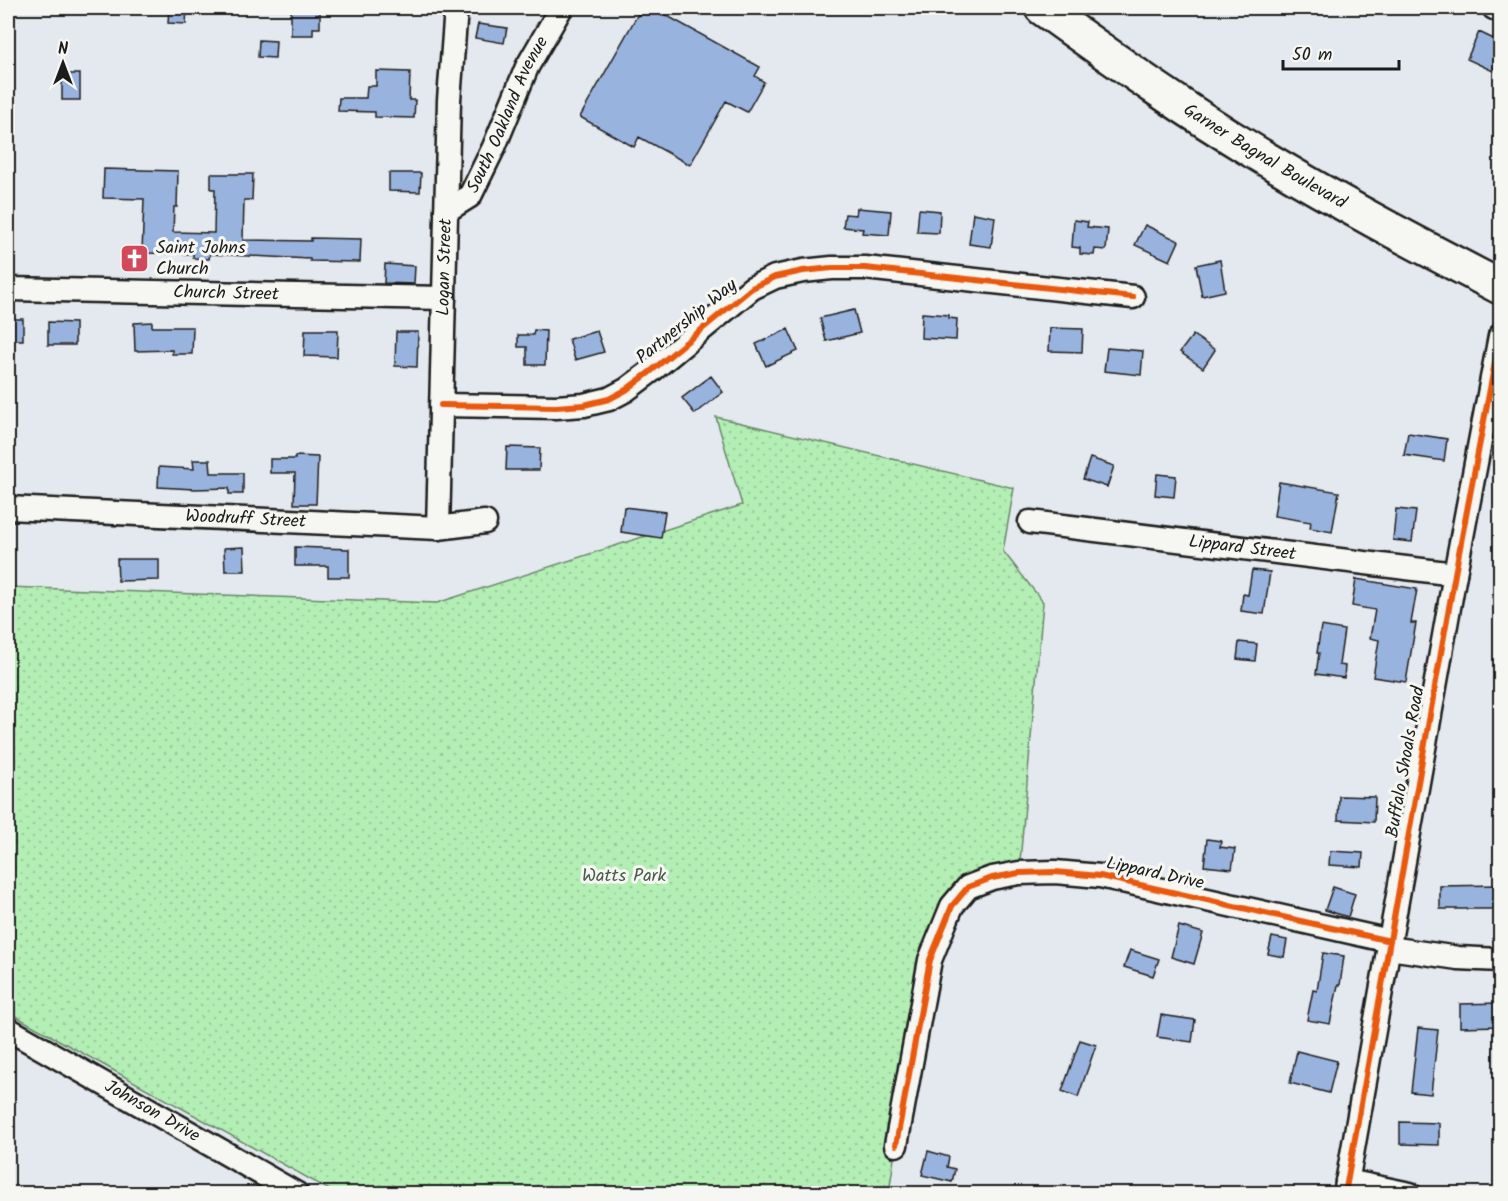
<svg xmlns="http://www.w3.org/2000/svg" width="1508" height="1201" font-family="Kalam,sans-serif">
  <defs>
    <pattern id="park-dots" width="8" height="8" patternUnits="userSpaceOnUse" patternTransform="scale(1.5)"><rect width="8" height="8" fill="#b3efb5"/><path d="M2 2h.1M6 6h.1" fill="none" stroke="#99cc9b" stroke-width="1.8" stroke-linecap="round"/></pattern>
  </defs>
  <rect width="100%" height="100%" fill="#e3e9ee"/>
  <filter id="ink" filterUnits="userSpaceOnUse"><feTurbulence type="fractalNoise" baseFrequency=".0167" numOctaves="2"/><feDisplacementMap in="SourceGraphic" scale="12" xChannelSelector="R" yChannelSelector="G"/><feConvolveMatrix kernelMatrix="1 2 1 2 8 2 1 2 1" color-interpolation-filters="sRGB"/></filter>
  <g filter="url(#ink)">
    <!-- park -->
    <path fill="url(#park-dots)" stroke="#688668" stroke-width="1.5" d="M716,417l298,71 -11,63 40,51 -24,271 -67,33 -56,239 -7,48h-554l-327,-181v-425l429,16 305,-98z"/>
    <!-- building -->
    <path fill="#99b3df" stroke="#1c1c1c" stroke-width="1.5" d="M169,8h18l-1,16 -18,-1z
      M291,8h29v20h-7v7h-22z
      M644,8h9l107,59 -5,9 9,6 -17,30 -21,-11 -36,64 -51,-28 -5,10 -54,-30 58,-103 2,1z
      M478,24l29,4 -3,15 -29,-5z
      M1479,32l21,10v24l-4,-2 -3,7 -26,-12z
      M259,40l17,1 -1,17 -17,-1z
      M376,71l34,1 -1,28h6l-1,18 -39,-1v-5l-37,-1 1,-13h27l1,-12h9z
      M62,74h18v26h-18z
      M104,169l74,2 -1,36h-3l-1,25 41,1 1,-44h-4v-15h42l-1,26h-8l-1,40 68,1v-3l50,1 -1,23 -50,-1v-2l-100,-5 -1,5 -16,-1v-4l-51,-1 2,-54 -41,-1z
      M389,173h32l-1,19 -31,-1z
      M857,208l34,3 -2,24 -27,-2 1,-4 -20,-2 2,-13 11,1z
      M919,209l21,2 -1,22 -22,-1z
      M973,213l22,4 -4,30 -22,-3z
      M1074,220l14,2 -1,5 21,2 -2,21 -11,-1 -1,6 -14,-1v-6l-8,-1z
      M1145,225l34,16 -9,20 -35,-16z
      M1220,260l5,31 -23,5 -6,-31z
      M385,264l30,2 -1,18 -30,-1z
      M854,310l6,23 -34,8 -6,-23z
      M922,313l27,2v3l8,1 -1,21 -35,-2z
      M8,319h15v21h-15z
      M48,322l27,1v22h-27z
      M152,322v5h41l-1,27h-20v-4l-37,1 -1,-28z
      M1050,328l33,1 -1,23 -33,-1z
      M788,329l10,22 -32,15 -10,-22z
      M305,330h33l-1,27 -33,-1z
      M534,330l12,1 -1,34h-18v-18h-9v-12h15z
      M597,331l7,21 -29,8 -6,-21z
      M396,332h22l-1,35 -22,-1z
      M1193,335l22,15 -12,18 -23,-16z
      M1107,348l36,3 -2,24 -37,-4z
      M711,376l12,16 -28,22 -13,-16z
      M1408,433l39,6 -3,22 -40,-6z
      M507,447l33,1 -1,22h-33z
      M295,456l23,1 -2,47h-22l1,-31h-25v-14h25z
      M1090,458l24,8 -7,21 -24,-8z
      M193,460h17l1,13h32v21h-14v-6l-35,1 -36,-2 1,-20 35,2z
      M1157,474l19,2 -2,21 -19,-2z
      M1279,482l60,10 -7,40 -22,-4 1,-6 -37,-6z
      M624,507l41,5 -4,26 -40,-6z
      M1396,509l20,2 -4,31 -19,-2z
      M244,547l1,24h-20l-1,-23z
      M295,547l54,2v28h-21v-11h-33z
      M117,559h42v21l-41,1z
      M1252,570l18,2 -6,42 -23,-3 2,-17 5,1z
      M1356,579l61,10 -6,34h5l-10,59 -33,-5 6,-37 -9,-2 5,-28 -23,-4z
      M1321,626l23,4 -5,35 6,1 -1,12 -28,-4 3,-21h-2z
      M1239,642l18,2 -2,17 -18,-2z
      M1339,796l36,1 -1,25 -36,-2z
      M1207,839l14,2 -1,6 15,2 -3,20 -28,-3z
      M1330,851l33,2 -1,14 -33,-2z
      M1500,885v24h-60v-23z
      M1333,887l22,7 -7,23 -23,-7z
      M1179,926l24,7 -9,31 -23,-7z
      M1272,937l15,3 -3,17 -16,-3z
      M1130,950l29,9 -6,17 -29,-9z
      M1323,953l21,3 -4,29h-2l-8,39 -23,-4 6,-30 4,1z
      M1500,1003v23l-40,1v-23z
      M1161,1015l34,5 -3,22 -35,-5z
      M1418,1028l20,2 -7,64 -20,-2z
      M1080,1040l16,5 -18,52 -16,-6z
      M1297,1051l40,10 -8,32 -39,-10z
      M1400,1122l39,1v22l-39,-1z
      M928,1151l21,6 -2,10 8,2 -3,13 -30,-7z"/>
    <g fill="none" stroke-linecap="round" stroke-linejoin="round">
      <defs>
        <g id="minor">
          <path d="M1494,8l6,3"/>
          <path id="s1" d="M446,211l24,-15 24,-49 33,-80 34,-59"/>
          <path id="s2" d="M8,289l436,9"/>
          <path d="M441,405l115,2 28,-2 25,-6 17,-9 24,-18 102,-84 23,-11 28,-6 29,-3h33l268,29"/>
          <path id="s3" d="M8,508l430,20 47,-6"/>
          <path id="s4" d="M1030,522l425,52"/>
          <path id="s5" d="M438,528l11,-428 7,-92"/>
          <path d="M1389,948l69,10 42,2"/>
          <path id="s6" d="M8,1029l289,165"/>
          <path d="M896,1145l34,-185 22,-54 16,-19 24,-9 27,-5 36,-1 45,4 290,65"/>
          <path d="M1347,1181l63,13"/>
          <path d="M1345,1194l110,-620 45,-238"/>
        </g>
        <g id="highway">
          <path id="s7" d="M1042,8c69,49 138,99 211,143 80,49 164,93 247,136"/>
        </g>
      </defs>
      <!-- minor casing -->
      <use href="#minor" stroke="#1c1c1c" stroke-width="27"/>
      <!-- highway casing -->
      <use href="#highway" stroke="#1c1c1c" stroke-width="38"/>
      <!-- minor -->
      <use href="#minor" stroke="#f6f6f2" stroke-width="22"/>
      <!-- highway -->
      <use href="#highway" stroke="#f6f6f2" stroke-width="33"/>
      <defs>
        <path id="cycleway" d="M441,405l115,2 28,-2 25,-6 17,-9 24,-18 102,-84 23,-11 28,-6 29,-3h33l268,29
          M896,1145l34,-185 22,-54 16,-19 24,-9 27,-5 36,-1 45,4 290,65
          M1345,1194l110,-620 45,-238"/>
      </defs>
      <!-- cycleway casing -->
      <use href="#cycleway" stroke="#f6f6f2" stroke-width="10"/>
      <!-- cycleway -->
      <use href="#cycleway" stroke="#e8590c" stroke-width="6"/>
    </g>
  </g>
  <!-- icons -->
  <defs>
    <symbol id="church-square" viewBox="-11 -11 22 22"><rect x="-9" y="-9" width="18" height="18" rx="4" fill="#d1495b" stroke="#f6f6f2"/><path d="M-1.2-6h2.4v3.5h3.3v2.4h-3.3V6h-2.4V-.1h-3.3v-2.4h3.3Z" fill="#fff"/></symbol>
  </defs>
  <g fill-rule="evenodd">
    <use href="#church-square" x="118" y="242" width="33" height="33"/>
  </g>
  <g text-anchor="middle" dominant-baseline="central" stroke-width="6" stroke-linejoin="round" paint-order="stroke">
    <!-- street labels -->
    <g font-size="18" fill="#1c1c1c" stroke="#f6f6f2">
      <text stroke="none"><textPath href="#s1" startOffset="118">South Oakland Avenue</textPath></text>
      <text stroke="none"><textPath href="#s7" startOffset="268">Garner Bagnal Boulevard</textPath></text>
      <text stroke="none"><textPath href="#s5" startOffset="261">Logan Street</textPath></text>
      <text stroke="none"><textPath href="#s2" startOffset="218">Church Street</textPath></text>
      <text transform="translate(687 322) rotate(-39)">Partnership Way</text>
      <text stroke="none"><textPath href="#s3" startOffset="238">Woodruff Street</textPath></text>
      <text stroke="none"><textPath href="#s4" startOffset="214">Lippard Street</textPath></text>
      <text transform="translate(1406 762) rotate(-80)">Buffalo Shoals Road</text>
      <text transform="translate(1155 874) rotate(12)">Lippard Drive</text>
      <text stroke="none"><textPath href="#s6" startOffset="166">Johnson Drive</textPath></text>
    </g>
    <!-- poi labels -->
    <g font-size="18" fill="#1c1c1c" stroke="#f6f6f2" text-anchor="start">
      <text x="156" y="248">Saint Johns<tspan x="156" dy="21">Church</tspan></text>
    </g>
    <!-- park labels -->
    <g font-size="18" fill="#495b4a" stroke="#f6f6f2">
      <text x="624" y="876">Watts Park</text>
    </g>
  </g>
  <!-- margin -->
  <rect width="1508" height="1201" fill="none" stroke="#f6f6f2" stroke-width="30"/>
  <rect x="15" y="15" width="1478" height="1171" fill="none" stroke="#1c1c1c" stroke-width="2" filter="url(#ink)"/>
  <!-- north arrow -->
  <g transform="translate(63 63)" stroke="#f6f6f2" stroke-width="4.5" paint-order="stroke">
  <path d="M0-4.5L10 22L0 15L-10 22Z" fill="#1c1c1c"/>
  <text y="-9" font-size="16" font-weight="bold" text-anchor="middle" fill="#1c1c1c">N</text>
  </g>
  <!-- scale -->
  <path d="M1283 60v9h116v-9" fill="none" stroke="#1c1c1c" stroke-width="3"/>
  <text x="1292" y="60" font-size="18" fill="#1c1c1c" stroke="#f6f6f2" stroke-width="4.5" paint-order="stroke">50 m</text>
</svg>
